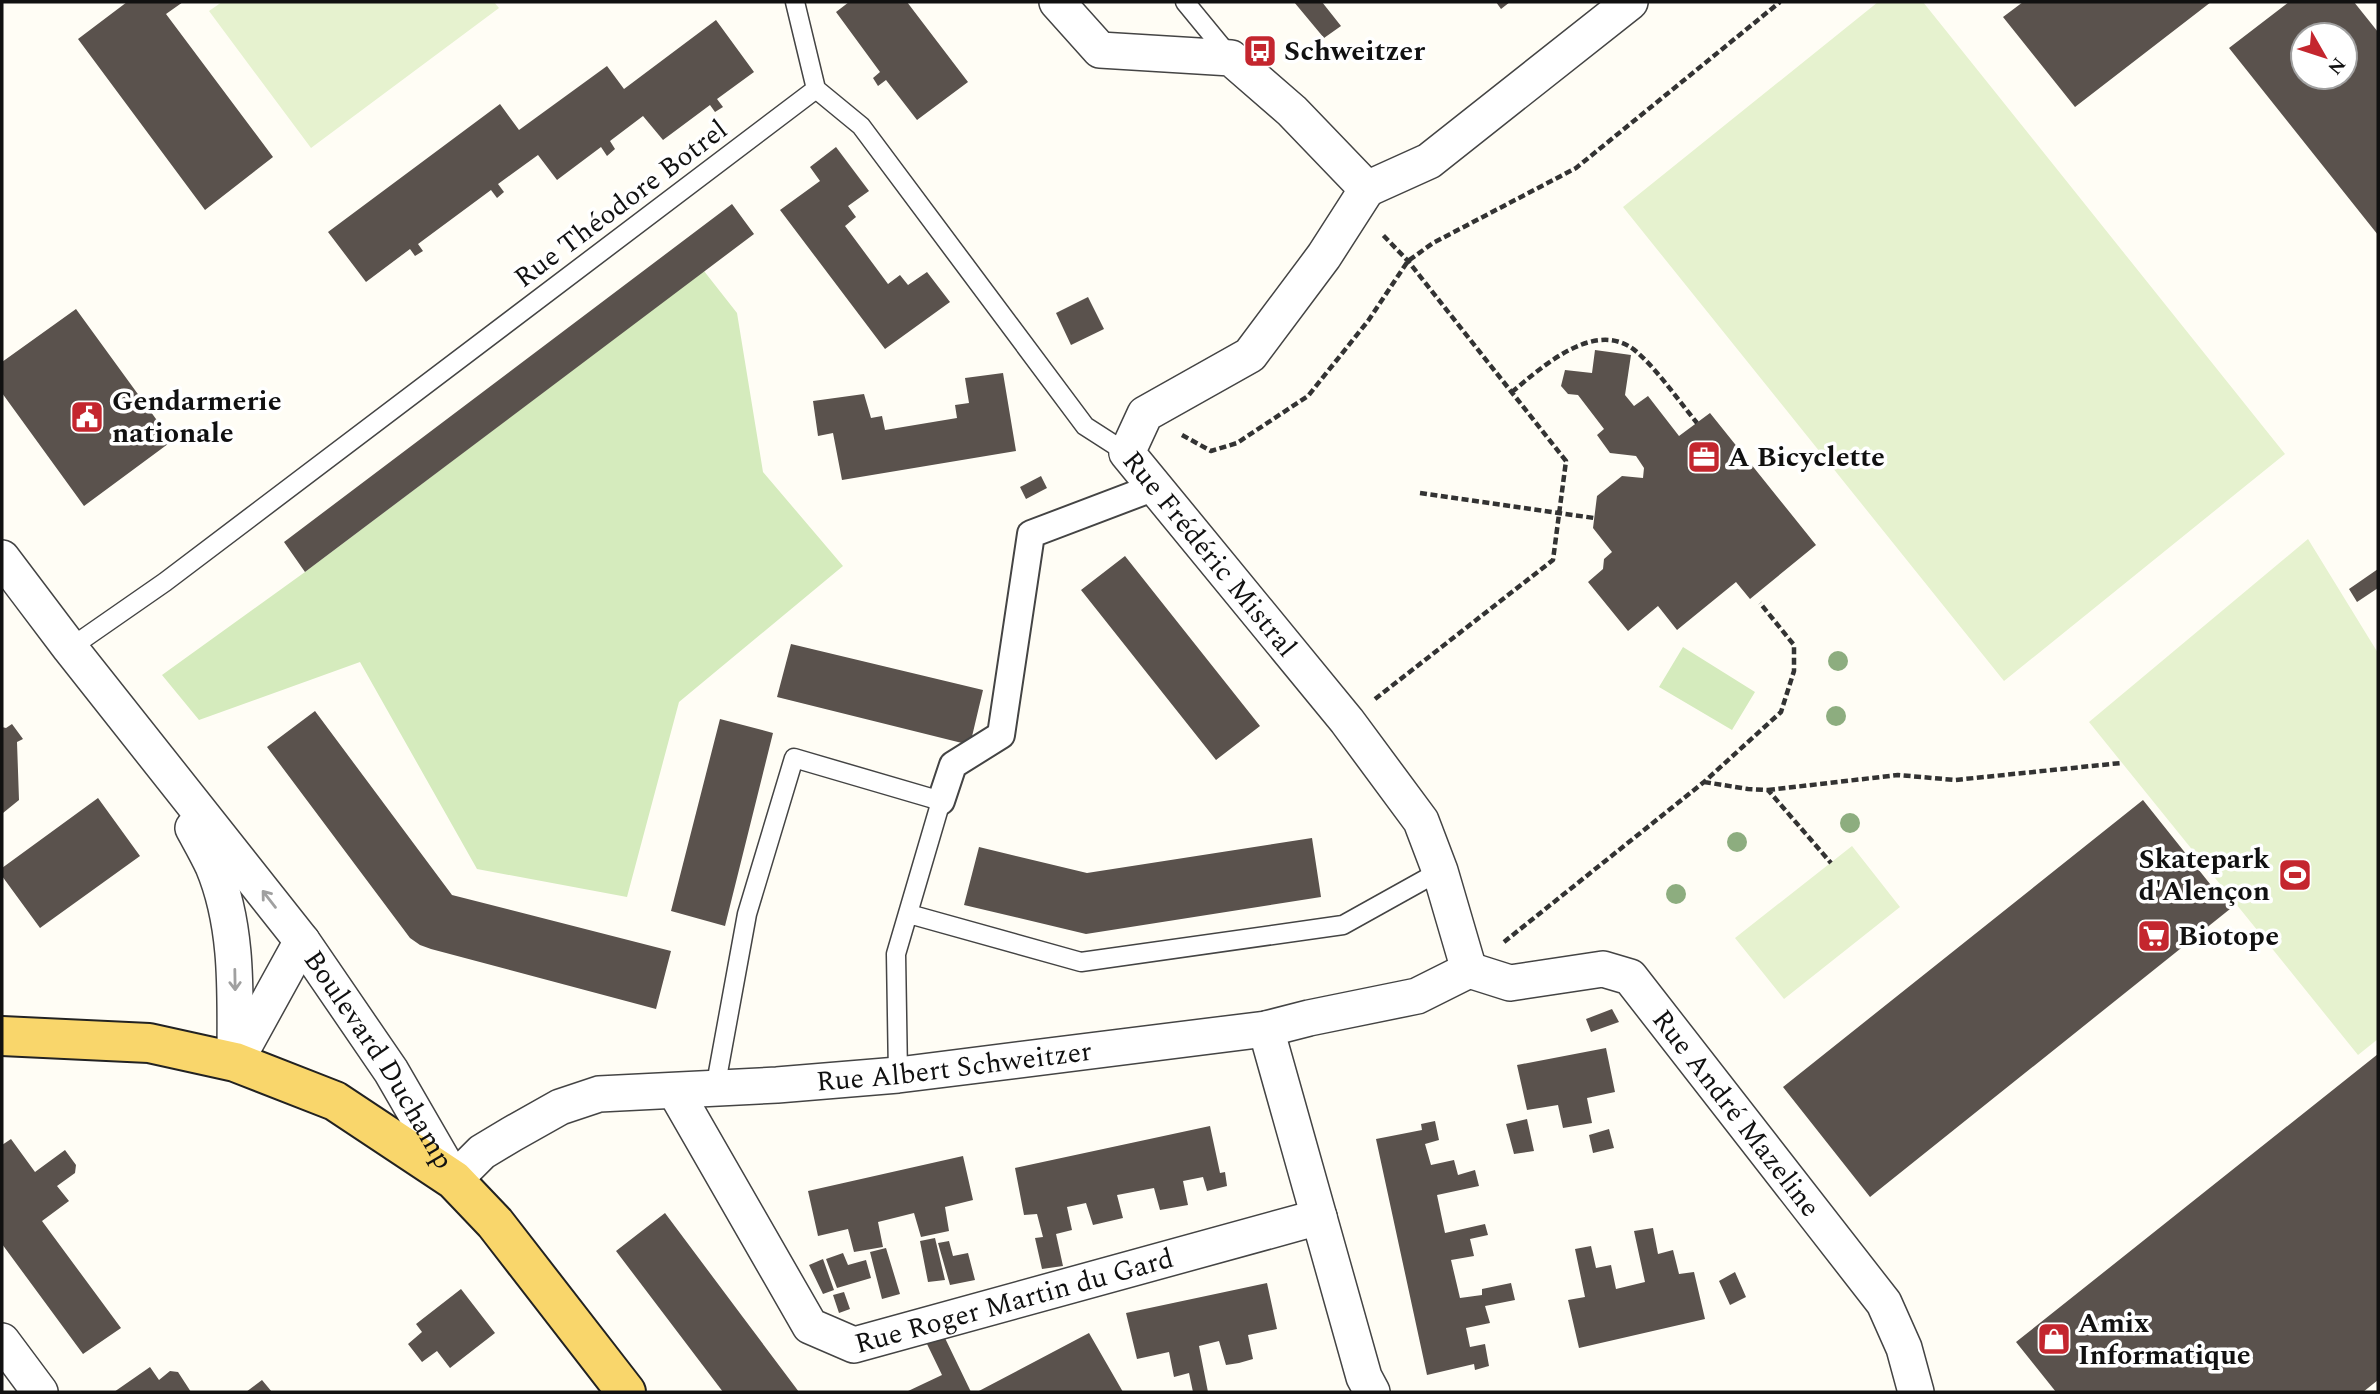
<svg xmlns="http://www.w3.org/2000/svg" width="2380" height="1394" font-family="Spectral,serif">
  <rect width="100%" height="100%" fill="#fffdf5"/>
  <!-- green -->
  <path fill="#d5ebbd" d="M704,271l33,42 26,159 80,94 -164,136 -52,195 -150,-28 -117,-207 -161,58 -37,-45 143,-103z
    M1683,647l72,45 -23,38 -73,-43z"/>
  <!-- pitch -->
  <path fill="#e6f2cf" d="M222,2h272l5,6 -188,140 -102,-137z
    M1878,2h45l362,452 -281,227 -381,-474z
    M2308,539l70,114v386l-20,16 -269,-333z
    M1852,846l48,61 -116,92 -49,-61z"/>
  <!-- building -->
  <path fill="#5a524d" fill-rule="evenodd" d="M127,2h56l-17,12 107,143 -68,53 -127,-171z
    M849,2h58l61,80 -51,38 -31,-40 -8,6 -5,-8 7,-6 -44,-60z
    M1294,2h28l19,24 -17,12z
    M1496,2h14l-9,7z
    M2023,2h188l-136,105 -72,-90z
    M2289,2h65l24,30v203l-149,-187zM2303,35h42v42h-42z
    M716,20l38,52 -37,27 6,8 -8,5 -5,-7 -47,35 -20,-24 -33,25 5,8 -8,7 -6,-9 -44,33 -19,-25 -40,29 6,8 -7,6 -6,-8 -73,54 5,7 -8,5 -5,-7 -44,33 -38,-50 172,-128 19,26 88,-64 17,23z
    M836,147l33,44 -21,15 8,11 -11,9 43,58 12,-9 8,10 19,-13 23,30 -65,47 -105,-139 40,-29 -10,-14z
    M732,204l22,30 -449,338 -21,-30z
    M1088,297l16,32 -33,16 -15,-32z
    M76,309l96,132 -88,65 -82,-113v-31z
    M1595,350l36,5 -6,40 9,11 14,-10 31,40 31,-23 106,132 -66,54 -14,-17 -59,48 -19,-24 -30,25 -40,-49 15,-13 1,-10 8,-7 -19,-24 4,-32 25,-20 21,2 1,-10 -8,-12 -26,-3 -13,-18 7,-6 -26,-34 -10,-1 -7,-8 4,-16 27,3z
    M1003,373l13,78 -174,29 -9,-47 -15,3 -5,-35 51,-7 7,24 11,-2 3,14 72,-12 -2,-13 14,-2 -4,-25z
    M1041,476l6,12 -21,11 -6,-12z
    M1125,556l135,170 -44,34 -135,-170z
    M2378,569v19l-21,14 -8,-13z
    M791,644l192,46 -13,55 -193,-48z
    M315,711l137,184 219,56 -15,58 -225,-60 -11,-4 -10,-7 -143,-191z
    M720,719l53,14 -48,193 -54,-15z
    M12,724l11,15 -6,3 2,58 -16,13 -1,-86 4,1z
    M98,798l42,58 -100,72 -38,-52v-8z
    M2143,800l87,109 -360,288 -87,-110z
    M1312,838l9,59 -235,37 -122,-29 15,-58 108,26z
    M1612,1009l7,13 -28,10 -5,-13z
    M1606,1048l9,44 -28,6 5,25 -29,5 -5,-23 -31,5 -10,-45z
    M2378,1054v326l-15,12h-307l-40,-50z
    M1527,1119l7,32 -20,3 -8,-30z
    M1435,1121l4,19 -14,4 6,21 23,-5 4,15 17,-5 4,16 -42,9 8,38 40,-9 3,11 -18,4 4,17 -23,4 9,38 22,-3v-6l29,-6 4,17 -30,6 5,17 -24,5 4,19 15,-3 4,22 -14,4 -1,-6 -47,11 -51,-236 46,-9 -1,-6z
    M1210,1126l10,47 5,-1 2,14 -20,5 -4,-14 -20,4 5,24 -28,5 -6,-22 -37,7 6,23 -30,7 -7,-22 -19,4 5,23 -16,4 7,32 -21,3 -7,-31 8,-1 -6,-23 -13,1 -9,-47z
    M1609,1129l5,19 -21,5 -4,-18z
    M11,1139l24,33 30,-22 11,15 -1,8 -18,13 12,15 -27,20 79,107 -38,26 -81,-110v-99z
    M963,1156l10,44 -28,7 4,24 -28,6 -7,-24 -36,9 5,25 -29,5 -6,-23 -30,7 -10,-45z
    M665,1213l77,103 57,76h-76l-107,-141z
    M1653,1228l5,26 15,-4 6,24 15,-2 11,47 -126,29 -11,-48 17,-3 -10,-48 16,-3 5,22 15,-3 5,24 29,-7 -11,-51z
    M935,1238l10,42 -17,2 -8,-41z
    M949,1241l4,15 15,-3 7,27 -25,5 -12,-42z
    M886,1248l14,46 -18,5 -12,-47z
    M843,1253l5,12 18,-5 5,18 -34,10 -11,-29z
    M823,1259l11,31 -11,4 -14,-29z
    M1735,1272l11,25 -16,8 -11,-24z
    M1267,1283l10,46 -29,6 5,24 -14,4 -13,2 -7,-24 -20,5 9,46h-15l-4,-19 -15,4 -5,-25 -32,7 -11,-46z
    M461,1289l34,44 -45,35 -13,-17 -15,11 -14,-18 14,-12 -6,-8z
    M844,1292l6,17 -11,4 -6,-18z
    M1089,1333l34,59h-146z
    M944,1336l27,56h-65l36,-17 -15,-31z
    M150,1367l9,13 11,-9 8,1 13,20h-77z
    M262,1380l10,12h-26z"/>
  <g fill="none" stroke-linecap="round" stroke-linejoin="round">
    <defs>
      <path id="service" d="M795,2l21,87
        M1185,2l46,56
        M70,648l95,-66 651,-493 45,37 224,300 42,27
        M909,914l172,48 262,-37 97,-54
        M715,1089l32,-175 47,-156 147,43 -45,153 2,121"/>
      <path id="pedestrian" d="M941,801l12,-36 48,-30 30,-201 124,-47"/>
      <g id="minor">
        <path d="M1057,2l43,48 131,8 61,53 75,78"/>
        <path id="s1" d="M1367,189l-43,67 -74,99 -105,59 -18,39 220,268 74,100 19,50 29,99"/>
        <path d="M1367,189l62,-28 201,-159"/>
        <path id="s2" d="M2,558l68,90 232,293 89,130 63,109 28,-28 30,-18 48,-27 39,-13 178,-9 121,-10 368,-46 43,-11 108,-22 52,-26"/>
        <path d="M193,828c7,13 14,25 20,38 26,62 22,131 22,196"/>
        <path id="s3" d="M1469,970l41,13 93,-14 27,8 254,326 20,45 12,44"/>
        <path d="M1266,1029l98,348 8,15"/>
        <path d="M237,1059l65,-118"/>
        <path id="s4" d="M675,1091l135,235 44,19 465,-128"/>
        <path d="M2,1341l38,51"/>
      </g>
      <path id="primary" d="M2,1036l147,7 86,19 100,39 119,79 41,43 131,169"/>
    </defs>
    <!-- service casing -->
    <use href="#service" stroke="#444" stroke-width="21"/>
    <!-- pedestrian casing -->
    <use href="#pedestrian" stroke="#444" stroke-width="30"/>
    <!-- minor casing -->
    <use href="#minor" stroke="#444" stroke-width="38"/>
    <!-- primary casing -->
    <use href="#primary" stroke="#222" stroke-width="42"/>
    <!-- path -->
    <path stroke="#333" stroke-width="4.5" stroke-dasharray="7 3.5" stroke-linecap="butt" d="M1512,392c31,-26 86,-76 126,-39 22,20 40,47 59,70
      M1182,435l29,16 26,-8 71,-47 60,-75 40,-60 25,-18 143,-75 204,-166
      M1420,493l174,25
      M1375,699l178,-139 13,-99 -158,-200 -26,-27
      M1704,782l44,7 20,1 63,73
      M1768,790l130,-15 57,5 166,-17
      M1504,942l200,-160 77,-70 13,-41v-26l-34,-42"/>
    <!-- service -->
    <use href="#service" stroke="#fff" stroke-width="18"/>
    <!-- pedestrian -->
    <use href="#pedestrian" stroke="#fff" stroke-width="26"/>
    <!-- minor -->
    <use href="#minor" stroke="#fff" stroke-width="35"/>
    <!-- primary -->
    <use href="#primary" stroke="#f9d66b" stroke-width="38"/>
  </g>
  <!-- trees -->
  <g fill="#8dad7f">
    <circle cx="1838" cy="661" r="10"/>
    <circle cx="1836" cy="716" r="10"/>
    <circle cx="1850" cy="823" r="10"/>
    <circle cx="1737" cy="842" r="10"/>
    <circle cx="1676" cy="894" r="10"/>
  </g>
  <!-- one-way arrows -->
  <defs><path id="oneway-shaft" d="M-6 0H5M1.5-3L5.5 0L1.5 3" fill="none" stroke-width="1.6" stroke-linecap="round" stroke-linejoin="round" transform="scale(1.75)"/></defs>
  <g stroke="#a0a0a0">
    <use href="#oneway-shaft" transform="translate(269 899) rotate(-128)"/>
    <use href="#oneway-shaft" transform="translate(235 980) rotate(89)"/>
  </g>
  <!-- icons -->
  <defs>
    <symbol id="bus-square" viewBox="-11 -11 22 22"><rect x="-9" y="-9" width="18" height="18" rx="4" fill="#c4262e" stroke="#fff"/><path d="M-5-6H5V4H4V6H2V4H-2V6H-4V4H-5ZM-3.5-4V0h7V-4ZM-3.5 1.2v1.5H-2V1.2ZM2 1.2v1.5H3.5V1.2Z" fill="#fff"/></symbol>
    <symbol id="civic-square" viewBox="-11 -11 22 22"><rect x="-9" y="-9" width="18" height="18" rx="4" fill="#c4262e" stroke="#fff"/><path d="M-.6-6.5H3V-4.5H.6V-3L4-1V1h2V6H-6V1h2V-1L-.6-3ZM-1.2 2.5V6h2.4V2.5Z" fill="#fff"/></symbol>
    <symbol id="office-square" viewBox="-11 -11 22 22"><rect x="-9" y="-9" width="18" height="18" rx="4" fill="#c4262e" stroke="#fff"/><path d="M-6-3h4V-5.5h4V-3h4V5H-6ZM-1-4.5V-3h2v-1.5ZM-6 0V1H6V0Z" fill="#fff"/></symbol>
    <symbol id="stadium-square" viewBox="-11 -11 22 22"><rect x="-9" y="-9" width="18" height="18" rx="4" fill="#c4262e" stroke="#fff"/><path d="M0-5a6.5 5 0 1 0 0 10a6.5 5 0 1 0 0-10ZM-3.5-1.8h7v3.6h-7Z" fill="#fff"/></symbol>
    <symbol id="supermarket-square" viewBox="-11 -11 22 22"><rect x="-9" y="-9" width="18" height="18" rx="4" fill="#c4262e" stroke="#fff"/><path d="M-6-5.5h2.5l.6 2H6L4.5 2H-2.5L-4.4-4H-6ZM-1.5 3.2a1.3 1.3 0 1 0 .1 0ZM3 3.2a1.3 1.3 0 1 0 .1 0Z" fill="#fff"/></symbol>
    <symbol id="shop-square" viewBox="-11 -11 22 22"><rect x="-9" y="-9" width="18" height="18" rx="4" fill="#c4262e" stroke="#fff"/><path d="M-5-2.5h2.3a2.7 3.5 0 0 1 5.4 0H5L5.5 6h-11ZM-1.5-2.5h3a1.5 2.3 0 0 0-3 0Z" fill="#fff"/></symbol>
  </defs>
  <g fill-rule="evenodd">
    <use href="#bus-square" x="1241" y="32" width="38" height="38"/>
    <use href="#civic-square" x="68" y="398" width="38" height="38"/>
    <use href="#office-square" x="1685" y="438" width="38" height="38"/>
    <use href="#stadium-square" x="2276" y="856" width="38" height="38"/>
    <use href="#supermarket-square" x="2135" y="917" width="38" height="38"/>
    <use href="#shop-square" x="2035" y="1320" width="38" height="38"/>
  </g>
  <g text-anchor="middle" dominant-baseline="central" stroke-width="7" stroke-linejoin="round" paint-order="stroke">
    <!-- poi labels -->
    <g font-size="28" font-weight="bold" fill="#111" stroke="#fff" text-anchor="start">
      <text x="1284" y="51">Schweitzer</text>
      <text x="112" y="401">Gendarmerie<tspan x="112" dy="32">nationale</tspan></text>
      <text x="1728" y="457">A Bicyclette</text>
      <text x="2270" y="859" text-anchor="end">Skatepark<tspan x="2270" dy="32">d'Alençon</tspan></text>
      <text x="2178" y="936">Biotope</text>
      <text x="2078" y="1323">Amix<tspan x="2078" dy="32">Informatique</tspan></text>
    </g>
    <!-- street labels -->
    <g font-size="28" fill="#111" stroke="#fff">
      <text transform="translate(621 204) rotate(-37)">Rue Théodore Botrel</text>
      <text stroke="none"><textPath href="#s1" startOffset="497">Rue Frédéric Mistral</textPath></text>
      <text stroke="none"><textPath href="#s2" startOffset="628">Boulevard Duchamp</textPath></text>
      <text stroke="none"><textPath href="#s2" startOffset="1297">Rue Albert Schweitzer</textPath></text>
      <text stroke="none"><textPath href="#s3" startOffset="338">Rue André Mazeline</textPath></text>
      <text stroke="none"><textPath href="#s4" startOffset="485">Rue Roger Martin du Gard</textPath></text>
    </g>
  </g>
  <!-- border -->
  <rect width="2380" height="1394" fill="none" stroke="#111111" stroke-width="7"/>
  <!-- north arrow -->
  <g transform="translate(2324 56) rotate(129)"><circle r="33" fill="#ffffff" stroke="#a0a0a0" stroke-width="2"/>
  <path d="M0-5L12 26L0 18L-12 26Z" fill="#c4262e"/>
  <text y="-10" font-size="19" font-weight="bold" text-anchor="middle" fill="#111111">N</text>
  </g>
</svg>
